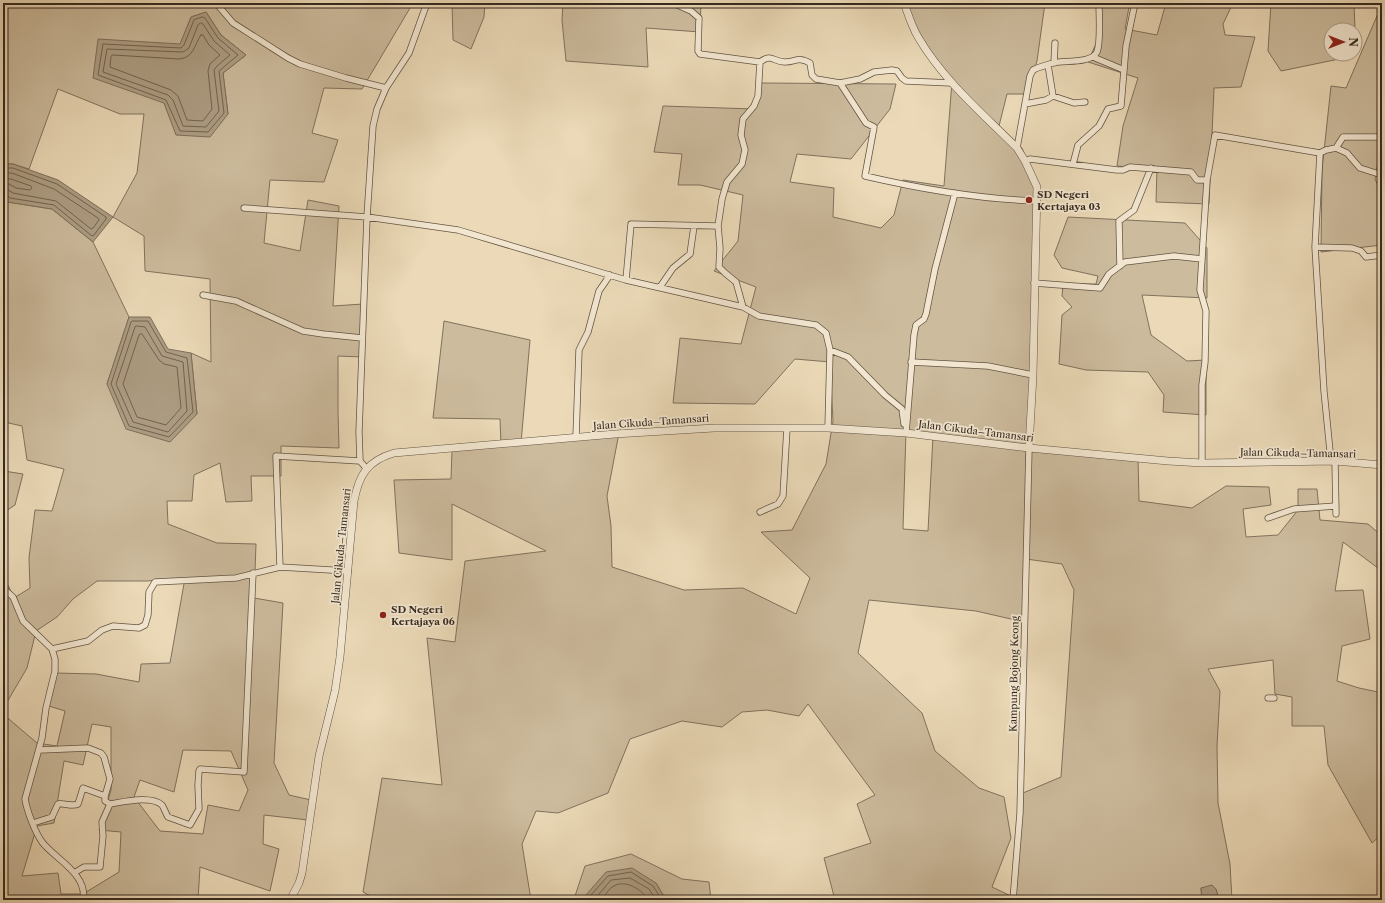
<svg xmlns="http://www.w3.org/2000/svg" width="1385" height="903" font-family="'Libre Caslon Text',serif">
  <rect width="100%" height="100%" fill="#ebd9b7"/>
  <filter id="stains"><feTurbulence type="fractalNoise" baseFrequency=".005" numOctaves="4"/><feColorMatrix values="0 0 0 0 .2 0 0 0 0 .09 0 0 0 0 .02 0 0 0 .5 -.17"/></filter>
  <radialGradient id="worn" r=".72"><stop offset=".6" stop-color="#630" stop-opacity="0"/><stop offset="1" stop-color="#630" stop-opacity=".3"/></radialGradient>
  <!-- green -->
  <path fill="#ccbb9d" stroke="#80725e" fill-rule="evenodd" d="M3,3h410l-51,86 -38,-1 -12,45 26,7 -14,42 -54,-2 -6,63 36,8 8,-51 31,6 -6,100 30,-2 -1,53 -24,-1v56l1,36 -58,-2v30h-30l1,25 -26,1 -6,-39 -26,12 -2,26h-25l1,23 49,19 39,1 -2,54 29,5 -9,160 15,32 22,5 -3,20 -44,-5 -1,29 16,5 -9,42 -70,-24 -2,33h-195v-186l34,29 20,3 8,-35 -16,-5 6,-33 41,1 43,8 2,-18 29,-1 15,-85 -38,3h-50l-24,18 -16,18 -21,14 -9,37 -24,41v-125l5,1 6,13 16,-10 -1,-30 6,-48 17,1 12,-42 -37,-9 -5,-34 -18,-4v49l19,3 -8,31 -12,8v-317l5,6 44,7 41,33 36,75 -22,67 90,30 -6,-61 20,9 -1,-83 -65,-8 -1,-35 -31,-19 24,-44 7,-59h-24l-62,-25 -29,80 -16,-5h-10zM206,12l15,23 25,20 -23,18 5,41 -51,21 -13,-32 17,-59 10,-27zM92,724l19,3v63l-12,40 22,2 -2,40 -36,22h-22l-3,-21 -36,3 15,-50 17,-3 10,-62 19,4zM183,750l48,1 17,39 -9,21 -31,-6 -5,29 -43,-3 -26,-34 6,-17 34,12z
    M452,3h33l-1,14 -13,32 -18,-9z
    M563,3h138l-1,29 -54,-4 2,39 -82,-6 -4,-41z
    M901,3h144l-8,58 -11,33h-19l-8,32 23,22 16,39 -9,260 109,10 1,44 53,7 34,-22 43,1 2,18 -28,4 3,28 32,-2 20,-25v-21h19l3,31 48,4 14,12v35l-39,-29 -8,49 28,-1 7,49 -28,7 -5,35 22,7 19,4 4,-26v81l-2,7 2,4v76l-10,9 -44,-78 -4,-39h-32v-29l-17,-3 -2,-34 -65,9 12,22 -3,55 1,57 12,61 2,36h-13l-3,-11 -15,-1 1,12h-367l-11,-42 47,-15 -14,-39 18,-9 -67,-91 -9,12 -32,-6 -25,2 -20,15 -40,-6 -52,18 -22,54 -50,20 -22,-2 -14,33 9,56h-153l-15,-8 19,-114 60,7 -15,-147 28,4 10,-81 81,-10 -94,-47v56l-53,-7 -5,-73 57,-1 1,-28 49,-6 -1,-26 -67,-1 11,-97 86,19 -9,103 98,-10 -12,63 4,30 1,41 72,23 59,-2 53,26 14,-36 -49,-46 31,-2 34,-66 7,-43 -3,-59 -35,-3 -40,45 -82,-1 7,-65 61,6 15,-57 -42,-16 24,-30 5,-46 -43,-10h-22l4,-31 -28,-2 9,-46 91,3 8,-26 134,1 -6,25 -39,50 -54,-5 -7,28 44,6 -1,29 48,11 13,-13 9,-35 41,6 8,-105 -37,-48zM906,431l27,5 -5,95 -25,-2zM1026,559l36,5 12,26 -13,187 -38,16 -8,105 -23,-11 19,-49 -7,-41 -25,-9 -44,-37 -13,-38 -64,-60 11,-53 107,11 48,11z
    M1100,3h15l14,4 -4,22 32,6 9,-32h67l-10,21 2,11 30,2 -14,50 -27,1 -5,116 -53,-2 1,-33 -40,-3 6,-40 15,-48 -50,-16 13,-30z
    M1271,3h83l1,27h-24v24h16l-3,4 -63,13 -13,-20z
    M1381,3h1v147h-2l-5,29 7,15v51l-61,7 1,-82 9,-84 15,2 34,-79z
    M1068,217l117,6 22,25v50l-65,-3 9,40 36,26 19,-1v55l-43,-3 1,-17 -16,-23 -62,-2 -27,-6 3,-49 10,-8 -10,-11 1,-12h33l2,-8 -36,-8 -8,-13z
    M631,854l51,25 27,3 2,18h-45l-10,-17 -70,12 -1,5h-15l5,-4 10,-30z"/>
  <!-- water -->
  <path fill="#ad9d83" stroke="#7d6f5b" d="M206,12l15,23 25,20 -23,18 5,41 -18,23 -34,-2 -12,-32 -71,-25 5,-39 82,5 11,-27z
    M3,164h10l45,16 55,37 -20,25 -41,-33 -45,-7 -4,-6z
    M129,317h21l18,32 23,4 6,61 -27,28 -44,-13 -19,-45z
    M632,868l24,15 10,17h-81l1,-5 20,-23z
    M1212,885l4,4 3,11h-17l-1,-12z"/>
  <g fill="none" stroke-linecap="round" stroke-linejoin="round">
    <!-- shore -->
    <path stroke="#716350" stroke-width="1" d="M203,17l2,1 13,20 20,17 -19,16 5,42 -16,19 -28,-1 -14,-31 -68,-25 5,-31 78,4 3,-3 10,-25z
      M201,23l2,1 11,17 16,14 -13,11 -3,4 5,41 -13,16 -23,-1 -10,-26 -5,-5 -65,-23 4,-23 76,3 6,-4 9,-23z
      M201,35h2l6,10 11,10 -10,9 -2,7 4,38 -9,12 -16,-1 -9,-24 -7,-6 -61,-23 1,-11 2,-1 66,4c15,-1 15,-14 22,-24z
      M3,168h10l44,16 49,33v2l-12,16 -2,1 -38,-31 -44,-7 -3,-3 -4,-1
      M3,173h9l42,16 44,29 1,2 -6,8 -2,1 -35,-28 -43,-8 -5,-3 -5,-1
      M3,179h8l20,7 1,2 -2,2 -14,-2 -7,-4 -6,-1
      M133,321h15l18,31 21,6 6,54 -24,25 -40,-11 -18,-42 20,-62z
      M137,326l8,1 17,29 21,6 4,49 -19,21 -35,-10 -17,-38 19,-57z
      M142,334l17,26 5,4 13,3 4,41 -15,17 -29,-8 -14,-33 16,-49z
      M589,900l1,-4 18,-20 23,-4 22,14 9,14
      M594,900l17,-20 19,-2 19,11 7,11
      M601,900c4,-4 8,-12 13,-14 12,-7 28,4 35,14"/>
    <defs>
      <path id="minor" d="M216,3l17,20 55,35 12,6 46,14 40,10
        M673,3l18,8 8,7 -1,33 2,3 60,8c12,-9 13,0 25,0 11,0 13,-6 25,1l2,12 4,4 24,4 20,-4 14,-7 18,-2 5,1 5,7 4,3 45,2
        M1054,63l1,-20
        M1048,65l5,31
        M1124,70l2,-24 9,-43
        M840,83l26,40 8,4 -9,49c56,13 114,23 171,25
        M1025,104l21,-4 7,-4 21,7 11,-1
        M1017,148l13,-72 3,-6c6,-3 13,-5 20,-7 11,-3 38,1 44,-11 4,-10 2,-37 2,-49
        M1336,148l11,5 13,15 22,7
        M1320,153l-5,94 9,144 7,70
        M1025,161l5,-2 87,11h6l7,-3 61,5 6,8h10
        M1073,164l5,-19 21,-19 9,-17 13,-3 3,-36 -31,-13
        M244,208l123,9 91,13 168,50 117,27 16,9 57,9 10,8 4,17 -2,78
        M1315,247l37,1 9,3 5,6 16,-2
        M1120,266l-1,-45 15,-11 17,-42
        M626,280l5,-56 87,2
        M1034,283l66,5 9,-14 16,-12 49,-6 28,3
        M660,287l13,-19 17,-14 4,-28
        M203,295l33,6 67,30 20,3 39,4
        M743,307l-7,-25 -11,-9 -6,-6 1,-19 -2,-22 4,-27 5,-17 15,-18 3,-14 -4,-15 2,-16 11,-13 4,-10 2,-34
        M830,350l18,7 37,38 17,14 2,15
        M911,362l77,4 45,9
        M906,433l8,-98 2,-10 8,-6 2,-5 9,-45 20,-76
        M576,437l3,-87 9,-18 11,-41 11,-16
        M1335,461l1,53
        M1202,463v-78l3,-23 1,-51 -6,-21 7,-110 8,-45 105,18 6,-3 10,-2 7,-11h39
        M366,468l-6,-7 -1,-29 8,-215 6,-91 4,-17 9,-21 23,-35 18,-50
        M760,512l18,-8 5,-8 4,-68
        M1268,518l26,-9 42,-3
        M3,524v2
        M280,567l-4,-111 84,5
        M3,588l10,9 10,24 29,28 3,10v12l-9,37 -4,30 -17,61c2,12 10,33 17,43 13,17 46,32 41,58
        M52,649l36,-8 14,-11 11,-4 26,2 6,-3 3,-10 1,-23 6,-10 81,-4 44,-11 68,4
        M1268,698h6
        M39,750l49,-2 13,5 3,4 6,22 -5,17v5l5,3c13,-2 41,-9 52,1 2,3 4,9 6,12l22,8 9,-16 -1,-24 1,-14 1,-2 44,3 9,-199
        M33,823l19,-6 6,-13c7,-1 14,3 20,0l5,-16 22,8
        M74,873l10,-6h16l3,-31 -1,-14 8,-18
        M1013,900l7,-87 9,-365"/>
      <path id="tertiary" d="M904,3c4,11 8,24 14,34 25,43 64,76 99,111l8,13 12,26 -4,188 -4,73
        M290,900l9,-17 3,-10 17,-117 16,-65 5,-34 14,-156c5,-26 13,-40 40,-48l221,-19 99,-6h114l78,5 123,15 139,13 34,2 133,-2 47,4"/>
    </defs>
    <!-- minor casing -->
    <use href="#minor" stroke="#625544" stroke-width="7"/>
    <!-- tertiary casing -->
    <use href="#tertiary" stroke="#625544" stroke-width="8"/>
    <!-- minor -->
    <use href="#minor" stroke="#f2e6d0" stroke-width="5.5"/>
    <!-- tertiary -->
    <use href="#tertiary" stroke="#f2e6d0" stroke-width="7"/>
  </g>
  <!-- markers -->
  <g fill="#8f2418" stroke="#f2e6d0" stroke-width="1.5">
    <circle cx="1029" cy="200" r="4"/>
    <circle cx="383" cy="615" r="4"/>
  </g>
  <g text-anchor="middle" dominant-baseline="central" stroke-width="3.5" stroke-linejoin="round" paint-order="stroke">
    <!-- poi labels -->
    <g font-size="10" font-weight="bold" fill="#35291e" stroke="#f2e6d0" text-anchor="start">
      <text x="1037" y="194">SD Negeri<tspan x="1037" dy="12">Kertajaya 03</tspan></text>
      <text x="391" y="609">SD Negeri<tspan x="391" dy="12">Kertajaya 06</tspan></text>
    </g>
    <!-- street labels -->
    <g font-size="10" fill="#35291e" stroke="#f2e6d0">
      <text transform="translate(651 422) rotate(-4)">Jalan Cikuda–Tamansari</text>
      <text transform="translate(976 431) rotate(7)">Jalan Cikuda–Tamansari</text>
      <text transform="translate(1298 453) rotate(1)">Jalan Cikuda–Tamansari</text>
      <text transform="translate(341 546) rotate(-84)">Jalan Cikuda–Tamansari</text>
      <text transform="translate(1014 674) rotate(-89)">Kampung Bojong Keong</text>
    </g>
  </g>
  <!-- margin -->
  <rect width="1385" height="903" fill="none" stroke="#ebd9b7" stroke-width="16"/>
  <rect x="4" y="4" width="1377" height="895" fill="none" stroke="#35291e" stroke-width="2"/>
  <rect x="8" y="8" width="1369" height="887" fill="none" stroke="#35291e"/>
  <!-- north arrow -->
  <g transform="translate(1343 42) rotate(90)"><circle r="19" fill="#f2e6d0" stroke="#a69a89"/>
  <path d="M0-3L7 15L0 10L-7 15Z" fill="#8f2418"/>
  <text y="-6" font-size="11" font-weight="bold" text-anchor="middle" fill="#35291e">N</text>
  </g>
  <rect width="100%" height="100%" filter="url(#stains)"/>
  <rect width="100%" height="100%" fill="url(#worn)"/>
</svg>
